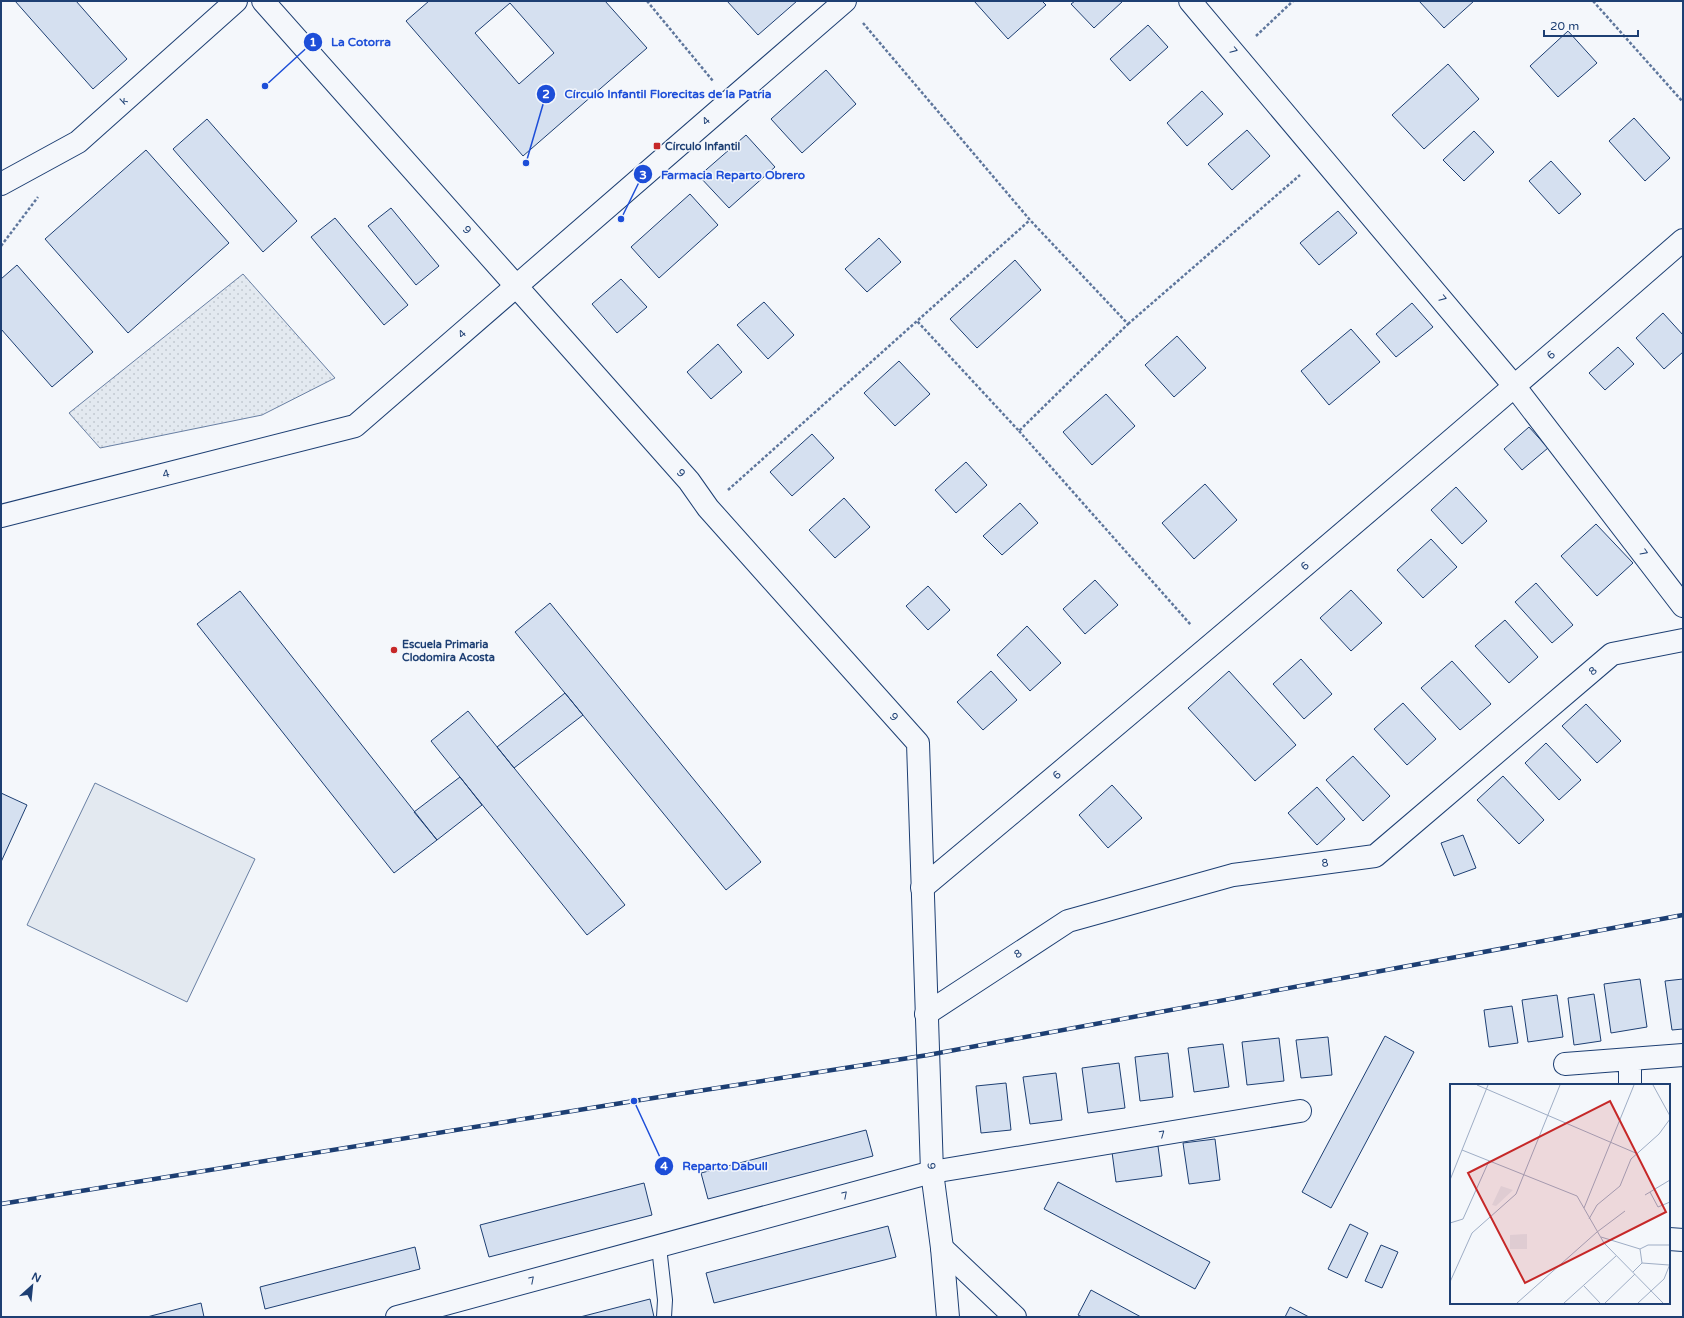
<svg xmlns="http://www.w3.org/2000/svg" width="1684" height="1318" font-family="'Varela Round',sans-serif">
  <defs>
    <pattern id="grass-dots" width="8" height="8" patternUnits="userSpaceOnUse"><rect width="8" height="8" fill="#e3e9f0"/><path d="M2 2h.1M6 6h.1" fill="none" stroke="#c2c9d1" stroke-width="1.8" stroke-linecap="round"/></pattern>
  </defs>
  <rect width="100%" height="100%" fill="#f4f7fb"/>
  <!-- grass -->
  <path fill="url(#grass-dots)" stroke="#687fa3" d="M243,274l92,104 -73,37 -162,33 -31,-35z"/>
  <!-- pitch -->
  <path fill="#e3e9f0" stroke="#687fa3" d="M95,783l160,76 -68,143 -160,-77z"/>
  <!-- building -->
  <path fill="#d5e0f0" stroke="#1d3f73" fill-rule="evenodd" d="M15,1h61l51,58 -34,30z
    M429,1h176l42,47 -124,108 -117,-135zM510,3l44,50 -35,31 -44,-51z
    M727,1h70l-39,34z
    M974,1h68l4,4 -38,34z
    M1075,1h48l-29,27 -23,-24z
    M1419,1h55l-30,27z
    M1148,25l20,22 -38,34 -20,-22z
    M1568,31l29,32 -39,34 -28,-31z
    M1448,64l31,35 -55,50 -32,-34z
    M826,70l30,34 -54,49 -31,-34z
    M1202,91l21,23 -36,32 -20,-23z
    M1634,118l36,40 -25,23 -36,-40z
    M207,119l90,102 -34,31 -90,-103z
    M1247,130l23,26 -38,34 -24,-26z
    M1474,131l20,21 -30,29 -21,-21z
    M746,135l29,32 -46,41 -30,-32z
    M146,150l83,93 -101,90 -83,-94z
    M1551,161l30,33 -22,20 -30,-33z
    M690,194l28,31 -59,53 -28,-31z
    M391,208l48,58 -23,19 -48,-59z
    M1338,211l19,22 -38,32 -19,-22z
    M335,218l73,87 -24,20 -73,-88z
    M879,238l22,24 -34,30 -22,-23z
    M1015,260l26,30 -64,58 -27,-29z
    M17,265l76,87 -41,35 -51,-58v-50z
    M621,279l26,28 -30,26 -25,-29z
    M764,302l30,33 -26,24 -31,-34z
    M1412,303l21,24 -37,30 -20,-23z
    M1663,313l20,22v17l-19,17 -28,-31z
    M1351,329l29,33 -51,43 -28,-34z
    M1177,336l29,32 -32,29 -29,-32z
    M718,344l24,28 -31,27 -24,-27z
    M1618,347l16,17 -29,26 -16,-17z
    M899,361l31,33 -35,32 -31,-33z
    M1106,394l29,32 -43,39 -29,-33z
    M1529,427l19,21 -26,22 -18,-21z
    M812,434l22,24 -42,38 -22,-24z
    M966,462l21,23 -31,28 -21,-23z
    M1205,484l32,36 -43,39 -32,-36z
    M1456,487l31,34 -25,23 -31,-34z
    M844,498l26,29 -35,31 -26,-28z
    M1020,503l18,20 -36,32 -19,-19z
    M1596,524l37,39 -36,33 -36,-40z
    M1431,539l26,28 -34,31 -26,-28z
    M1095,580l23,25 -33,29 -22,-25z
    M1536,583l37,42 -21,18 -37,-41z
    M928,586l22,24 -22,20 -22,-24z
    M1351,590l31,33 -31,28 -31,-33z
    M240,591l197,249 -43,33 -197,-249z
    M550,603l211,259 -35,28 -211,-258z
    M1505,620l33,37 -29,26 -34,-37z
    M1027,626l34,37 -31,28 -33,-36z
    M1301,659l31,35 -28,25 -31,-35z
    M1452,661l39,43 -31,26 -39,-42z
    M991,671l26,29 -34,30 -26,-28z
    M1229,671l67,74 -41,36 -67,-73z
    M565,693l18,22 -69,53 -17,-21z
    M1403,703l33,36 -29,26 -33,-36z
    M1586,704l35,37 -24,22 -35,-37z
    M468,711l157,194 -38,30 -156,-194z
    M1546,743l35,37 -22,20 -34,-37z
    M1353,756l37,40 -27,25 -37,-41z
    M1503,776l41,44 -25,24 -42,-44z
    M460,777l22,28 -45,35 -23,-28z
    M1112,785l30,33 -34,30 -29,-33z
    M1317,787l28,32 -28,26 -29,-32z
    M1,793l26,12 -26,57z
    M1463,835l13,33 -22,8 -13,-33z
    M1640,979l7,48 -36,6 -7,-49z
    M1683,979v50l-11,1 -7,-49z
    M1594,994l7,47 -27,4 -6,-47z
    M1557,995l6,42 -35,5 -6,-42z
    M1512,1006l6,37 -29,4 -5,-37z
    M1385,1036l29,16 -83,156 -29,-16z
    M1328,1037l4,38 -31,3 -5,-38z
    M1279,1038l5,43 -37,4 -5,-43z
    M1223,1044l6,43 -35,5 -6,-44z
    M1168,1053l5,44 -33,4 -5,-44z
    M1119,1063l6,45 -37,5 -6,-45z
    M1056,1073l6,47 -32,4 -7,-47z
    M1006,1083l5,47 -30,3 -5,-47z
    M866,1130l7,26 -165,43 -7,-26z
    M1215,1139l5,41 -31,4 -6,-41z
    M1158,1146l4,30 -46,6 -4,-30z
    M1058,1182l152,80 -15,27 -151,-80z
    M644,1183l8,32 -163,42 -9,-32z
    M1350,1224l18,9 -21,45 -19,-9z
    M888,1226l8,31 -182,46 -8,-30z
    M1381,1245l17,7 -16,36 -17,-7z
    M415,1247l5,22 -155,40 -5,-22z
    M1091,1290l50,27h-59l-4,-2z
    M650,1299l4,18h-74z
    M201,1303l3,14h-57z
    M1290,1307l19,10h-24z"/>
  <g fill="none" stroke-linecap="round" stroke-linejoin="round">
    <defs>
      <path id="lane" d="M659,1247l6,53 -1,17"/>
      <path id="street" d="M263,1l254,286
        M1190,1l325,386 168,219
        M1,184l77,-42 158,-141
        M922,888c256,-214 510,-429 761,-648
        M926,1014l142,-93 165,-46 142,-19 237,-202 71,-14
        M1630,1059v26
        M1565,1064l118,-9
        M1669,1239l14,1
        M942,1248l73,69
        M397,1317l535,-145 368,-61"/>
      <path id="secondary" d="M517,287l172,194 19,27 210,235 14,429 10,76 6,69
        M1,516l354,-90 490,-425"/>
    </defs>
    <!-- lane casing -->
    <use href="#lane" stroke="#1d3f73" stroke-width="16"/>
    <!-- street casing -->
    <use href="#street" stroke="#1d3f73" stroke-width="24"/>
    <!-- secondary casing -->
    <use href="#secondary" stroke="#1d3f73" stroke-width="24"/>
    <!-- path -->
    <path stroke="#5e769c" stroke-width="2.5" stroke-dasharray="3 2" stroke-linecap="butt" d="M647,1l66,80
      M1593,1l90,101
      M863,23l167,197 98,104 -109,107 -102,-110
      M1256,36l37,-35
      M1,246l37,-49
      M1128,324l172,-149
      M1019,431l172,194
      M728,490l302,-270"/>
    <!-- lane -->
    <use href="#lane" stroke="#f4f7fb" stroke-width="14"/>
    <!-- street -->
    <use href="#street" stroke="#f4f7fb" stroke-width="22"/>
    <!-- secondary -->
    <use href="#secondary" stroke="#f4f7fb" stroke-width="22"/>
    <defs>
      <path id="rail" d="M1,1204l633,-103 294,-46 755,-140"/>
    </defs>
    <!-- rail casing -->
    <use href="#rail" stroke="#1d3f73" stroke-width="4.5"/>
    <!-- rail -->
    <use href="#rail" stroke="#f4f7fb" stroke-width="3" stroke-dasharray="9" stroke-linecap="butt"/>
  </g>
  <!-- markers -->
  <g fill="#c62828" stroke="#f4f7fb" stroke-width="1.5">
    <rect x="653" y="142" width="8" height="8" rx="2"/>
    <circle cx="394" cy="650" r="4"/>
  </g>
  <g text-anchor="middle" dominant-baseline="central" stroke-width="3" stroke-linejoin="round" paint-order="stroke">
    <!-- street labels -->
    <g font-size="11" fill="#1d3f73" stroke="#f4f7fb">
      <text transform="translate(1233 51) rotate(50)">7</text>
      <text transform="translate(124 101) rotate(-42)">k</text>
      <text transform="translate(706 121) rotate(-41)">4</text>
      <text transform="translate(467 230) rotate(48)">9</text>
      <text transform="translate(1442 299) rotate(50)">7</text>
      <text transform="translate(462 334) rotate(-41)">4</text>
      <text transform="translate(1551 355) rotate(-41)">6</text>
      <text transform="translate(681 473) rotate(49)">9</text>
      <text transform="translate(166 474) rotate(-14)">4</text>
      <text transform="translate(1643 553) rotate(53)">7</text>
      <text transform="translate(1305 566) rotate(-40)">6</text>
      <text transform="translate(1593 671) rotate(-40)">8</text>
      <text transform="translate(894 717) rotate(48)">9</text>
      <text transform="translate(1057 775) rotate(-40)">6</text>
      <text transform="translate(1325 863) rotate(-7)">8</text>
      <text transform="translate(1018 954) rotate(-33)">8</text>
      <text transform="translate(1162 1135) rotate(-10)">7</text>
      <text transform="translate(932 1166) rotate(-92)">6</text>
      <text transform="translate(845 1196) rotate(-15)">7</text>
      <text transform="translate(532 1281) rotate(-15)">7</text>
    </g>
    <!-- poi labels -->
    <g font-size="11" font-weight="bold" fill="#1d3f73" stroke="#f4f7fb" text-anchor="start">
      <text x="665" y="146">Círculo Infantil</text>
      <text x="402" y="644">Escuela Primaria<tspan x="402" dy="13">Clodomira Acosta</tspan></text>
    </g>
  </g>
  <!-- overview -->
  <g transform="translate(1450 1084)">
    <rect width="220" height="220" fill="#f4f7fb"/>
    <path d="M51,102l12,4 -17,16 -4,-1z" fill="#e3e9f0"/>
    <path d="M77,150v15h-17v-14z" fill="#e3e9f0"/>
    <path fill="none" stroke="#9eadc5" stroke-width="1" d="M27,1l161,69M203,1l17,31M12,66l115,46 27,47 59,60M0,96l38,-95M200,108l8,15 12,-5M195,111l25,-15M134,124l50,-123M139,135l8,-14 23,-19 11,-27 28,-25 11,-15M0,139l13,-4 26,-58M151,153l39,12 8,-4h22M190,165l2,14M183,188l9,-9 27,2M0,198l22,-49 44,-39 44,-109M134,202l16,17M67,219l80,-71 28,-21M114,219l52,-47M155,219l30,-29M188,219l26,-24 6,-15"/>
    <path fill="#c62828" fill-opacity="0.15" stroke="#c62828" stroke-width="2" d="M160,17l56,111 -141,71 -57,-110z"/>
    <rect width="220" height="220" fill="none" stroke="#1d3f73" stroke-width="2"/>
  </g>
  <!-- callouts -->
  <path fill="none" stroke="#1d4ed8" stroke-width="1.5" d="M265 86L313 42M526 163L546 94M621 219L643 174M634 1101L664 1166"/>
  <g fill="#1d4ed8" stroke="#f4f7fb" stroke-width="1.5">
    <circle cx="265" cy="86" r="4"/>
    <circle cx="526" cy="163" r="4"/>
    <circle cx="621" cy="219" r="4"/>
    <circle cx="634" cy="1101" r="4"/>
    <circle cx="313" cy="42" r="10"/>
    <circle cx="546" cy="94" r="10"/>
    <circle cx="643" cy="174" r="10"/>
    <circle cx="664" cy="1166" r="10"/>
  </g>
  <g font-size="12" text-anchor="middle" font-weight="bold" fill="#fff">
    <text x="313" y="46">1</text>
    <text x="546" y="98">2</text>
    <text x="643" y="179">3</text>
    <text x="664" y="1170">4</text>
  </g>
  <g font-size="12" text-anchor="middle" font-weight="bold" fill="#1d4ed8" stroke="#f4f7fb" stroke-width="3" stroke-linejoin="round" paint-order="stroke">
    <text x="361" y="46">La Cotorra</text>
    <text x="668" y="98">Círculo Infantil Florecitas de la Patria</text>
    <text x="733" y="179">Farmacia Reparto Obrero</text>
    <text x="725" y="1170">Reparto Dabull</text>
  </g>
  <!-- border -->
  <rect width="1684" height="1318" fill="none" stroke="#1d3f73" stroke-width="4"/>
  <!-- north arrow -->
  <g transform="translate(32 1286) rotate(27)" stroke="#f4f7fb" stroke-width="3" paint-order="stroke">
  <path d="M0-3L7 15L0 10L-7 15Z" fill="#1d3f73"/>
  <text y="-6" font-size="11" font-weight="bold" text-anchor="middle" fill="#1d3f73">N</text>
  </g>
  <!-- scale -->
  <path d="M1544 30v6h94v-6" fill="none" stroke="#1d3f73" stroke-width="2"/>
  <text x="1550" y="30" font-size="12" fill="#1d3f73" stroke="#f4f7fb" stroke-width="3" paint-order="stroke">20 m</text>
</svg>
